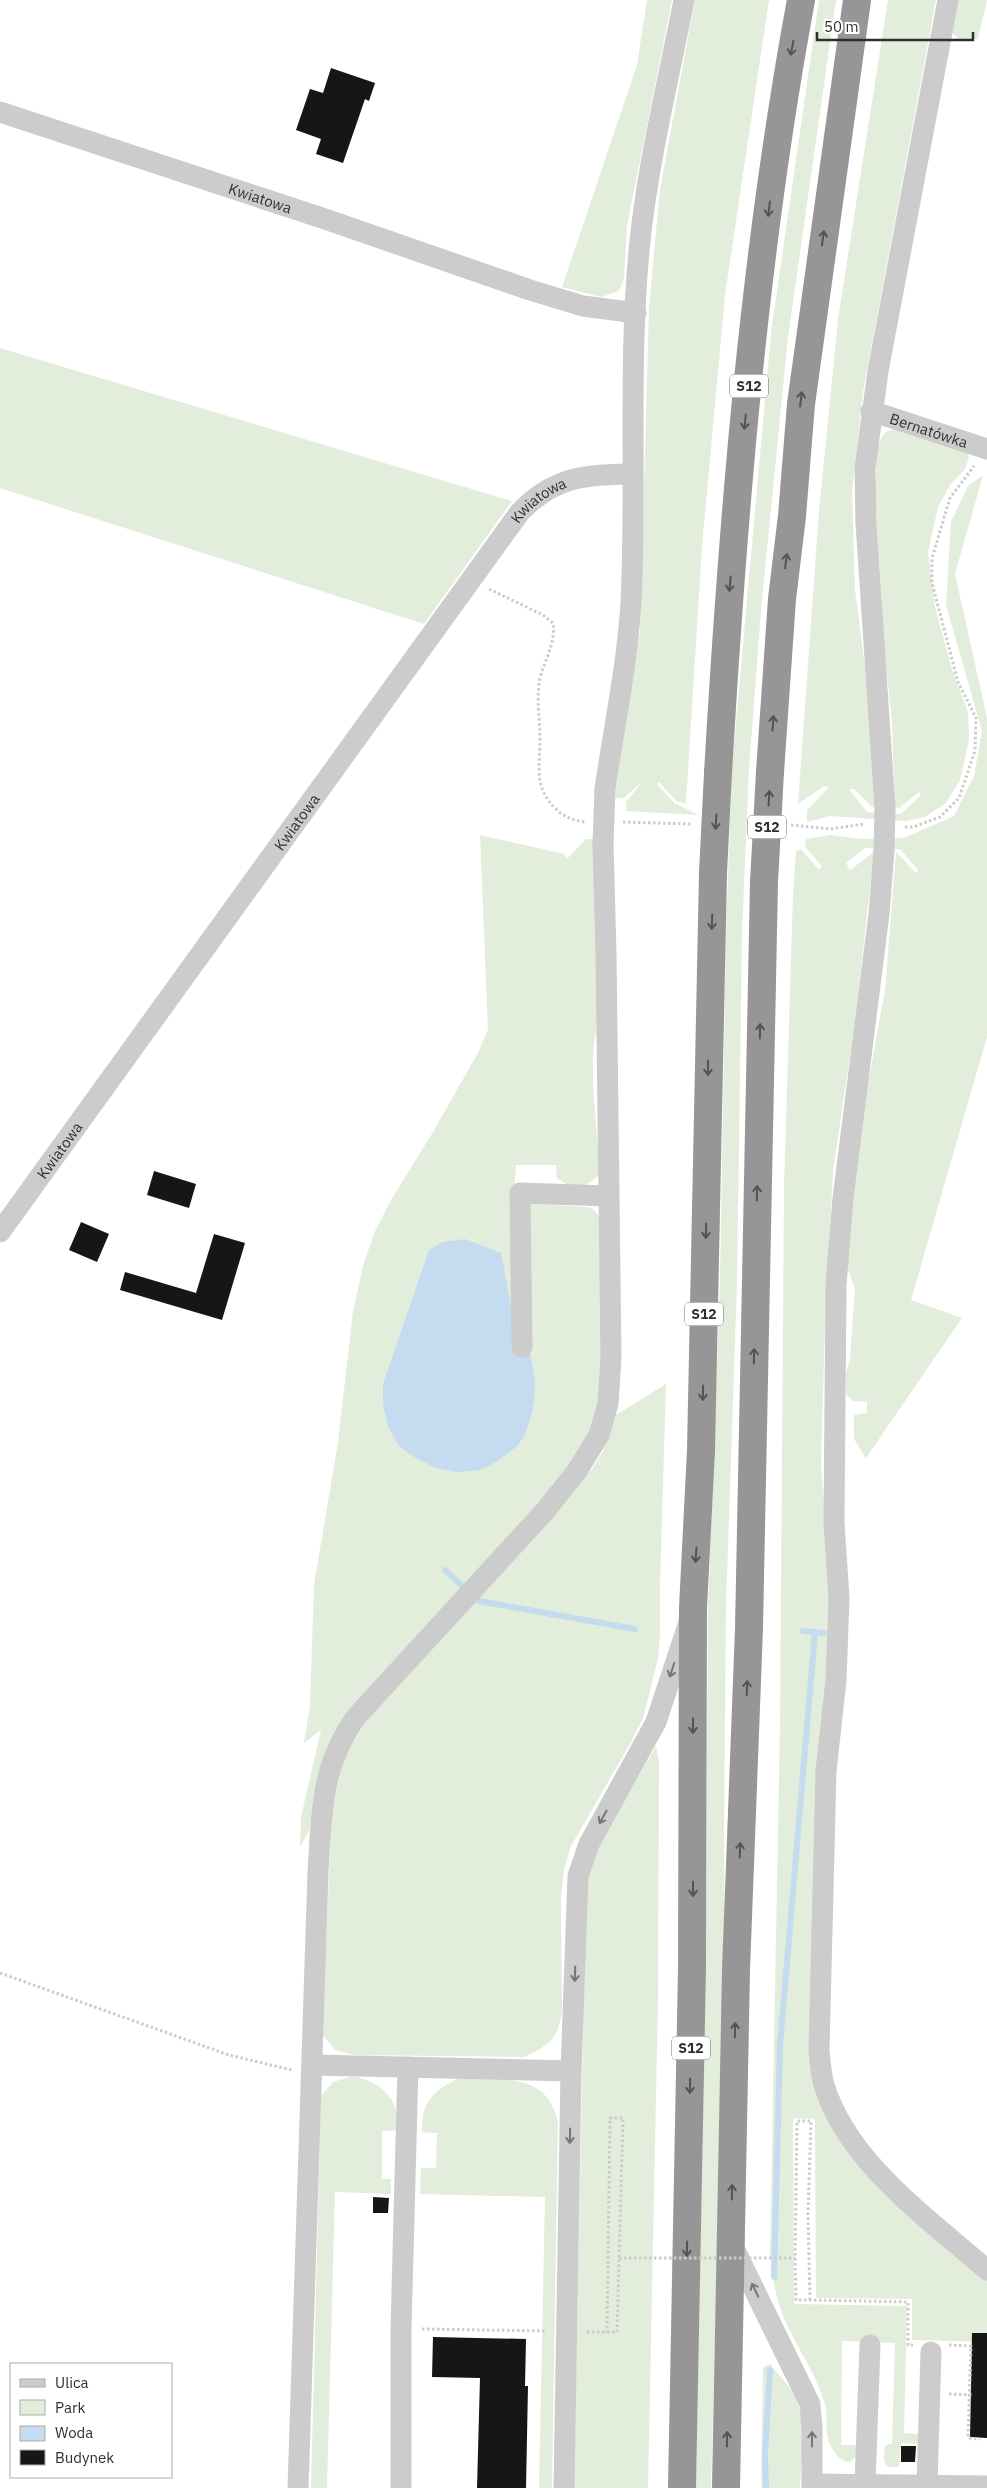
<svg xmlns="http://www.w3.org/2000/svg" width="987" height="2488" font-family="'IBM Plex Sans',sans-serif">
  <rect width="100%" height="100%" fill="#fff"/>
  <!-- green -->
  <path fill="#e3eddb" d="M647,0h25l-45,226 -3,53 -5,12 -18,6 -39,-10 75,-222z
    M695,0h74l-44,295 -23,252 -16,256 -9,-1 -18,-20 -2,2 17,19 25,12 -73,-4v-9l17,-21 -19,17h-9l7,-64 18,-103 9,-324 11,-118z
    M819,0h17l-48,337 -27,273 -12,159 -7,164 -5,350 -11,323 -2,222 1,139 -14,521h-15l10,-526 2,-353 12,-328 6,-350 6,-164 39,-434z
    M888,0h48l-73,392 -11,100 3,98 16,121 6,96h-5l-18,-18h-5l18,23 34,2 20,-19 -2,-3 -20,16 -4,-1 -3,-85 -12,-113 2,-10c-1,-28 -15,-149 2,-165 3,-3 10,-5 14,-7l69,24 2,6 -4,12 -15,16 -12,22 -10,45 7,55 16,59 17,46 1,27 -9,41 -14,23 -21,14 -20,4 -75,-5 -23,6v-12l22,-23 -5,-1 -26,18 21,-293 19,-192z
    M957,0h30l-9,39h-19l-9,-8z
    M0,348l512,153 -88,123 -424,-136z
    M983,475l-28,99 32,144v319l-76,263 51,18 -96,140 -12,-19v-24l13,-2v-11l-14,-1 -7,-7v-21l4,-14 5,-71 -10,-25 11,-113 29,-160 11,-138 20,21 2,-3 -18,-21 -35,-1 -19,15 4,7 24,-18 -19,170 -22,149 -8,152 -4,143 10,119 -5,530 161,164v63l-75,-2v-41l-96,-1 -1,-179 -22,-1 1,186 113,2 -3,127 16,1 -1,10 -18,-1 -2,24h-12l-3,-7 1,-15 7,-1 3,-101 -53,-2 -1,104h18l-2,10 -7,7c-11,0 -19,-13 -22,-23 -3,-11 0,-24 -3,-35 -9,-30 -27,-55 -40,-84 -9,-20 -13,-44 -15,-67l10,-528 4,-539 9,-291 3,-44 5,-2 18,21 3,-4 -17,-19 1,-8 24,-4 33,4 41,-1 50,-22 20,-40 8,-45 -36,-126 5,-83 17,-36z
    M480,835l84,19 3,5 19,-20h8l3,186c-10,49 1,100 3,149 -13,14 -27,17 -43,4l-1,-13h-40l-3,37 71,5 8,1 7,8 5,161 -9,46 -22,42 -219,241 -24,35 -10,27 -10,61 -10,18 1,-30 20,-87 -17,13 6,-38 4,-120 24,-143 15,-131 11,-49 12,-33 15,-29 42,-68 45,-79 10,-24z
    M666,1384l-6,201v49l-2,25 -15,59 -13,26 -59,102 -7,24 -3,28 1,112c-4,29 -12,35 -38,47l-170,-2 -19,-5 -13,-16 9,-204 3,-47 5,-18 31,-51 222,-245 11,-18 13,-36z
    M656,1746l3,16 -1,237 -10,489h-74l12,-610 13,-34z
    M353,2076c29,6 47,24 45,54l-16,1v48h9v15l-56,-2 -8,296h-16l10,-392 12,-14z
    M457,2079c42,1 90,-9 101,43l-6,366h-13l6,-291 -125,-3 1,-26h15l1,-35 -15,-1c-1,-28 10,-41 35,-53z
    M770,2364c8,10 18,20 24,31 15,26 7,65 6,93h-39l2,-120z"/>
  <!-- water -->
  <path fill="#c5dbef" d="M465,1239l36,14 11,58 17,36 6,34 -1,21 -4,18 -6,17 -8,10 -20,15 -16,8 -23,2 -21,-4 -20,-10 -16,-11 -12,-20 -5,-23v-20l46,-134 14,-8z"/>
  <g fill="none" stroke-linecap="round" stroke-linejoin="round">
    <!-- stream -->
    <path stroke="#c5dbef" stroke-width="6" d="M445,1570l34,31 156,28
      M803,1631l21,2
      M774,2277l6,-232 35,-413
      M766,2488l-1,-35 5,-83"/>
  </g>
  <!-- building -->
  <path fill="#161616" d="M331,68l44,15 -6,18 -4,-2 -22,64 -27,-9 5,-15 -25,-9 14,-41 13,4z
    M154,1171l42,13 -7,24 -42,-13z
    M81,1222l28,12 -12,28 -28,-12z
    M214,1234l31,9 -23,77 -102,-30 5,-18 71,21z
    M373,2197l16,1 -1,15h-15z
    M972,2333h15v105l-17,-1z
    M433,2337l93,2 -1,47h3l-2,102h-49l3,-110 -48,-1z
    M901,2446h15l-1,16h-14z"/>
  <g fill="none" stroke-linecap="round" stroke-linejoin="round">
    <!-- path -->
    <path stroke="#ccc" stroke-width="3" stroke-dasharray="2.5 2.5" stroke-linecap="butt" d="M489,589l54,26 10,8c3,20 -8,36 -13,55 -4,21 0,41 0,61 0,30 -7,48 17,71 7,7 18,11 28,12
      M623,822l69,2
      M791,825l39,4 34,-5
      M905,827h8l27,-10 19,-19 16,-47 1,-33 -18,-36 -26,-99v-25l18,-60 24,-32
      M0,1973l229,82 63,15
      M810,2300l-2,-85 3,-94h-14l-2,137 1,42h14l98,2v43h5
      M422,2329l124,2
      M587,2332h30l6,-214h-13l-3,214
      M949,2345l22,1 -3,92 12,1
      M949,2394l23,1"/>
    <!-- minor -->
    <g stroke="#ccc" stroke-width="21">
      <path id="s1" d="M0,112l325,107 205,71 53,16 53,7"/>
      <path id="s2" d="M871,411l116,38"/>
      <path d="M605,789c9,-62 22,-123 26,-186 6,-123 -4,-249 10,-371 9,-78 28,-155 43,-232"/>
      <path d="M885,808l-19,-285 -1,-55 13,-97 70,-371"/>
      <path d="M884,850l-5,64 -36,284 -7,87 -2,237 5,77 -3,81 -10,91 -7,279c1,12 2,24 5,35 24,78 104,133 163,185"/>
      <path id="s3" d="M0,1232l520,-720c35,-36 65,-37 112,-38"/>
      <path d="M522,1347l-2,-154 88,3"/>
      <path d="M313,2065l258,6"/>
      <path d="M731,2242l79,162 2,24v60"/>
      <path d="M812,2484l175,2"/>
      <path d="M865,2484l5,-139"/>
      <path d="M927,2485l4,-133"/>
      <path d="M298,2488l20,-616c4,-60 2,-104 38,-155l189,-206 32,-40 22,-36 9,-31 3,-46 -5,-405 -3,-109"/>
      <path d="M401,2488v-160l7,-261"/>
      <path d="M564,2488l7,-417 7,-195 11,-32 67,-122 33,-100"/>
    </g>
    <!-- highway -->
    <path stroke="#969696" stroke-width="28" d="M770,772l12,-173 10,-83 9,-112 56,-404
      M718,773c15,-257 36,-520 83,-773
      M682,2488l10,-520 1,-360 8,-158 12,-577
      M726,2488l10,-518 13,-342 15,-746"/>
    <!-- path-bridge -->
    <path stroke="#ccc" stroke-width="3" stroke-dasharray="2.5 2.5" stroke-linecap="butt" d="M619,2258h176"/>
    <!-- minor-bridge -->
    <path stroke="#ccc" stroke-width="21" d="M603,844l2,-55
      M884,850l1,-42"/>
    <!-- highway-bridge -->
    <path stroke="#969696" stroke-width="28" d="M713,873l5,-100
      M764,882l6,-110"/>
  </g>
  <!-- one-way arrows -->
  <defs><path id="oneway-shaft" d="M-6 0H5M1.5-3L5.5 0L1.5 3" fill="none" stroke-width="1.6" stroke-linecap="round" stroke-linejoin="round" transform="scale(1.25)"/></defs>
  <g stroke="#535353">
    <use href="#oneway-shaft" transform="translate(792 48) rotate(101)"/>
    <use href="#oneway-shaft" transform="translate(769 209) rotate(97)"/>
    <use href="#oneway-shaft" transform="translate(823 238) rotate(-82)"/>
    <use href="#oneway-shaft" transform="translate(801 399) rotate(-83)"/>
    <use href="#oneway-shaft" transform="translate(745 422) rotate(96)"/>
    <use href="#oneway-shaft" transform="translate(786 561) rotate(-83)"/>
    <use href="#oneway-shaft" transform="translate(730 584) rotate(95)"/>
    <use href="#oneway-shaft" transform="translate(773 723) rotate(-86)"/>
    <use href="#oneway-shaft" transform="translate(769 798) rotate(-87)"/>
    <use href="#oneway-shaft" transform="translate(716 822) rotate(93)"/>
    <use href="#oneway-shaft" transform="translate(712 922) rotate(92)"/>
    <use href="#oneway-shaft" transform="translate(760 1031) rotate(-89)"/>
    <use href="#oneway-shaft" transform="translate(708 1068) rotate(91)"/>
    <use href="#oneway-shaft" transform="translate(757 1193) rotate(-89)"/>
    <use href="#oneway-shaft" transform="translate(706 1231) rotate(91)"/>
    <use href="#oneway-shaft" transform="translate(754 1356) rotate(-89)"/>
    <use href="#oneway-shaft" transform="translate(703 1393) rotate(91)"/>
    <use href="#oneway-shaft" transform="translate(696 1555) rotate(93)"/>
    <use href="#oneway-shaft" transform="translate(747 1688) rotate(-88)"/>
    <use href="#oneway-shaft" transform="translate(693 1726) rotate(90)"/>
    <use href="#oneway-shaft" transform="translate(740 1850) rotate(-88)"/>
    <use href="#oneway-shaft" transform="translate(693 1889) rotate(90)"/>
    <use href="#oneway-shaft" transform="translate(735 2030) rotate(-89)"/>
    <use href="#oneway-shaft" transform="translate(690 2086) rotate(91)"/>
    <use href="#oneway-shaft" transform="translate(732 2192) rotate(-89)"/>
    <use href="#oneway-shaft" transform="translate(687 2249) rotate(91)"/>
    <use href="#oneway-shaft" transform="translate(727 2439) rotate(-89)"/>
  </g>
  <g stroke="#767676">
    <use href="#oneway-shaft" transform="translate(672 1670) rotate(108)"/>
    <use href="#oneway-shaft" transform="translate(603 1817) rotate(119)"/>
    <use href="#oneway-shaft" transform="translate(575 1974) rotate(92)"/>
    <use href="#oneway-shaft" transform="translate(570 2136) rotate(91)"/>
    <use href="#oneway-shaft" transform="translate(755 2290) rotate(-116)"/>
    <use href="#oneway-shaft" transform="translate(812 2439) rotate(-90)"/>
  </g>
  <g text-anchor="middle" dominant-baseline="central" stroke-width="5" stroke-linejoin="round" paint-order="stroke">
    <!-- shield labels -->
    <g fill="#fff" stroke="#6d6d6d" stroke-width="1">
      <rect x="730" y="374.5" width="38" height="23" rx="4"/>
      <rect x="748" y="815.5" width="38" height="23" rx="4"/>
      <rect x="685" y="1302.5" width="38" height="23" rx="4"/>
      <rect x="672" y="2036.5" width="38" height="23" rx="4"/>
    </g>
    <g font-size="14" font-weight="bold" fill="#2f2f2f">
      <text x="749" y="386">S12</text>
      <text x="767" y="827">S12</text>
      <text x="704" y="1314">S12</text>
      <text x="691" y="2048">S12</text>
    </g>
    <!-- street labels -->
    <g font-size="15" fill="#2f2f2f" stroke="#fff">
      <text stroke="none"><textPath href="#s1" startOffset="274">Kwiatowa</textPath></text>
      <text stroke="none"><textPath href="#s2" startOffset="61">Bernatówka</textPath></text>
      <text stroke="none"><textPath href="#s3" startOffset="910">Kwiatowa</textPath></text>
      <text stroke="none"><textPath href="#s3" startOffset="506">Kwiatowa</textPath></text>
      <text stroke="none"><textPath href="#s3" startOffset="101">Kwiatowa</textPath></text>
    </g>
  </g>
  <!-- legend -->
  <rect x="10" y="2363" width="162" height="115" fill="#ffffff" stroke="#acacac"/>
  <rect x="20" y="2379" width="25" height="8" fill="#cccccc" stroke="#acacac"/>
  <text x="55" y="2388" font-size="15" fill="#2f2f2f">Ulica</text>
  <rect x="20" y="2400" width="25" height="15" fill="#e3eddb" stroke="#acacac"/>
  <text x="55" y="2413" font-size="15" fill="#2f2f2f">Park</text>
  <rect x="20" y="2426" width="25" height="15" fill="#c5dbef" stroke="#acacac"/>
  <text x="55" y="2438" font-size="15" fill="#2f2f2f">Woda</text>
  <rect x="20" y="2450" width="25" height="15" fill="#161616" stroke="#acacac"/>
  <text x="55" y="2463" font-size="15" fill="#2f2f2f">Budynek</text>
  <!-- scale -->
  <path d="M817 32v8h156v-8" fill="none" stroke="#2f2f2f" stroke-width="2.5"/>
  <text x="824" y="32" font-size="15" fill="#2f2f2f" stroke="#ffffff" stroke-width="4" paint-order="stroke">50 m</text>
</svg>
